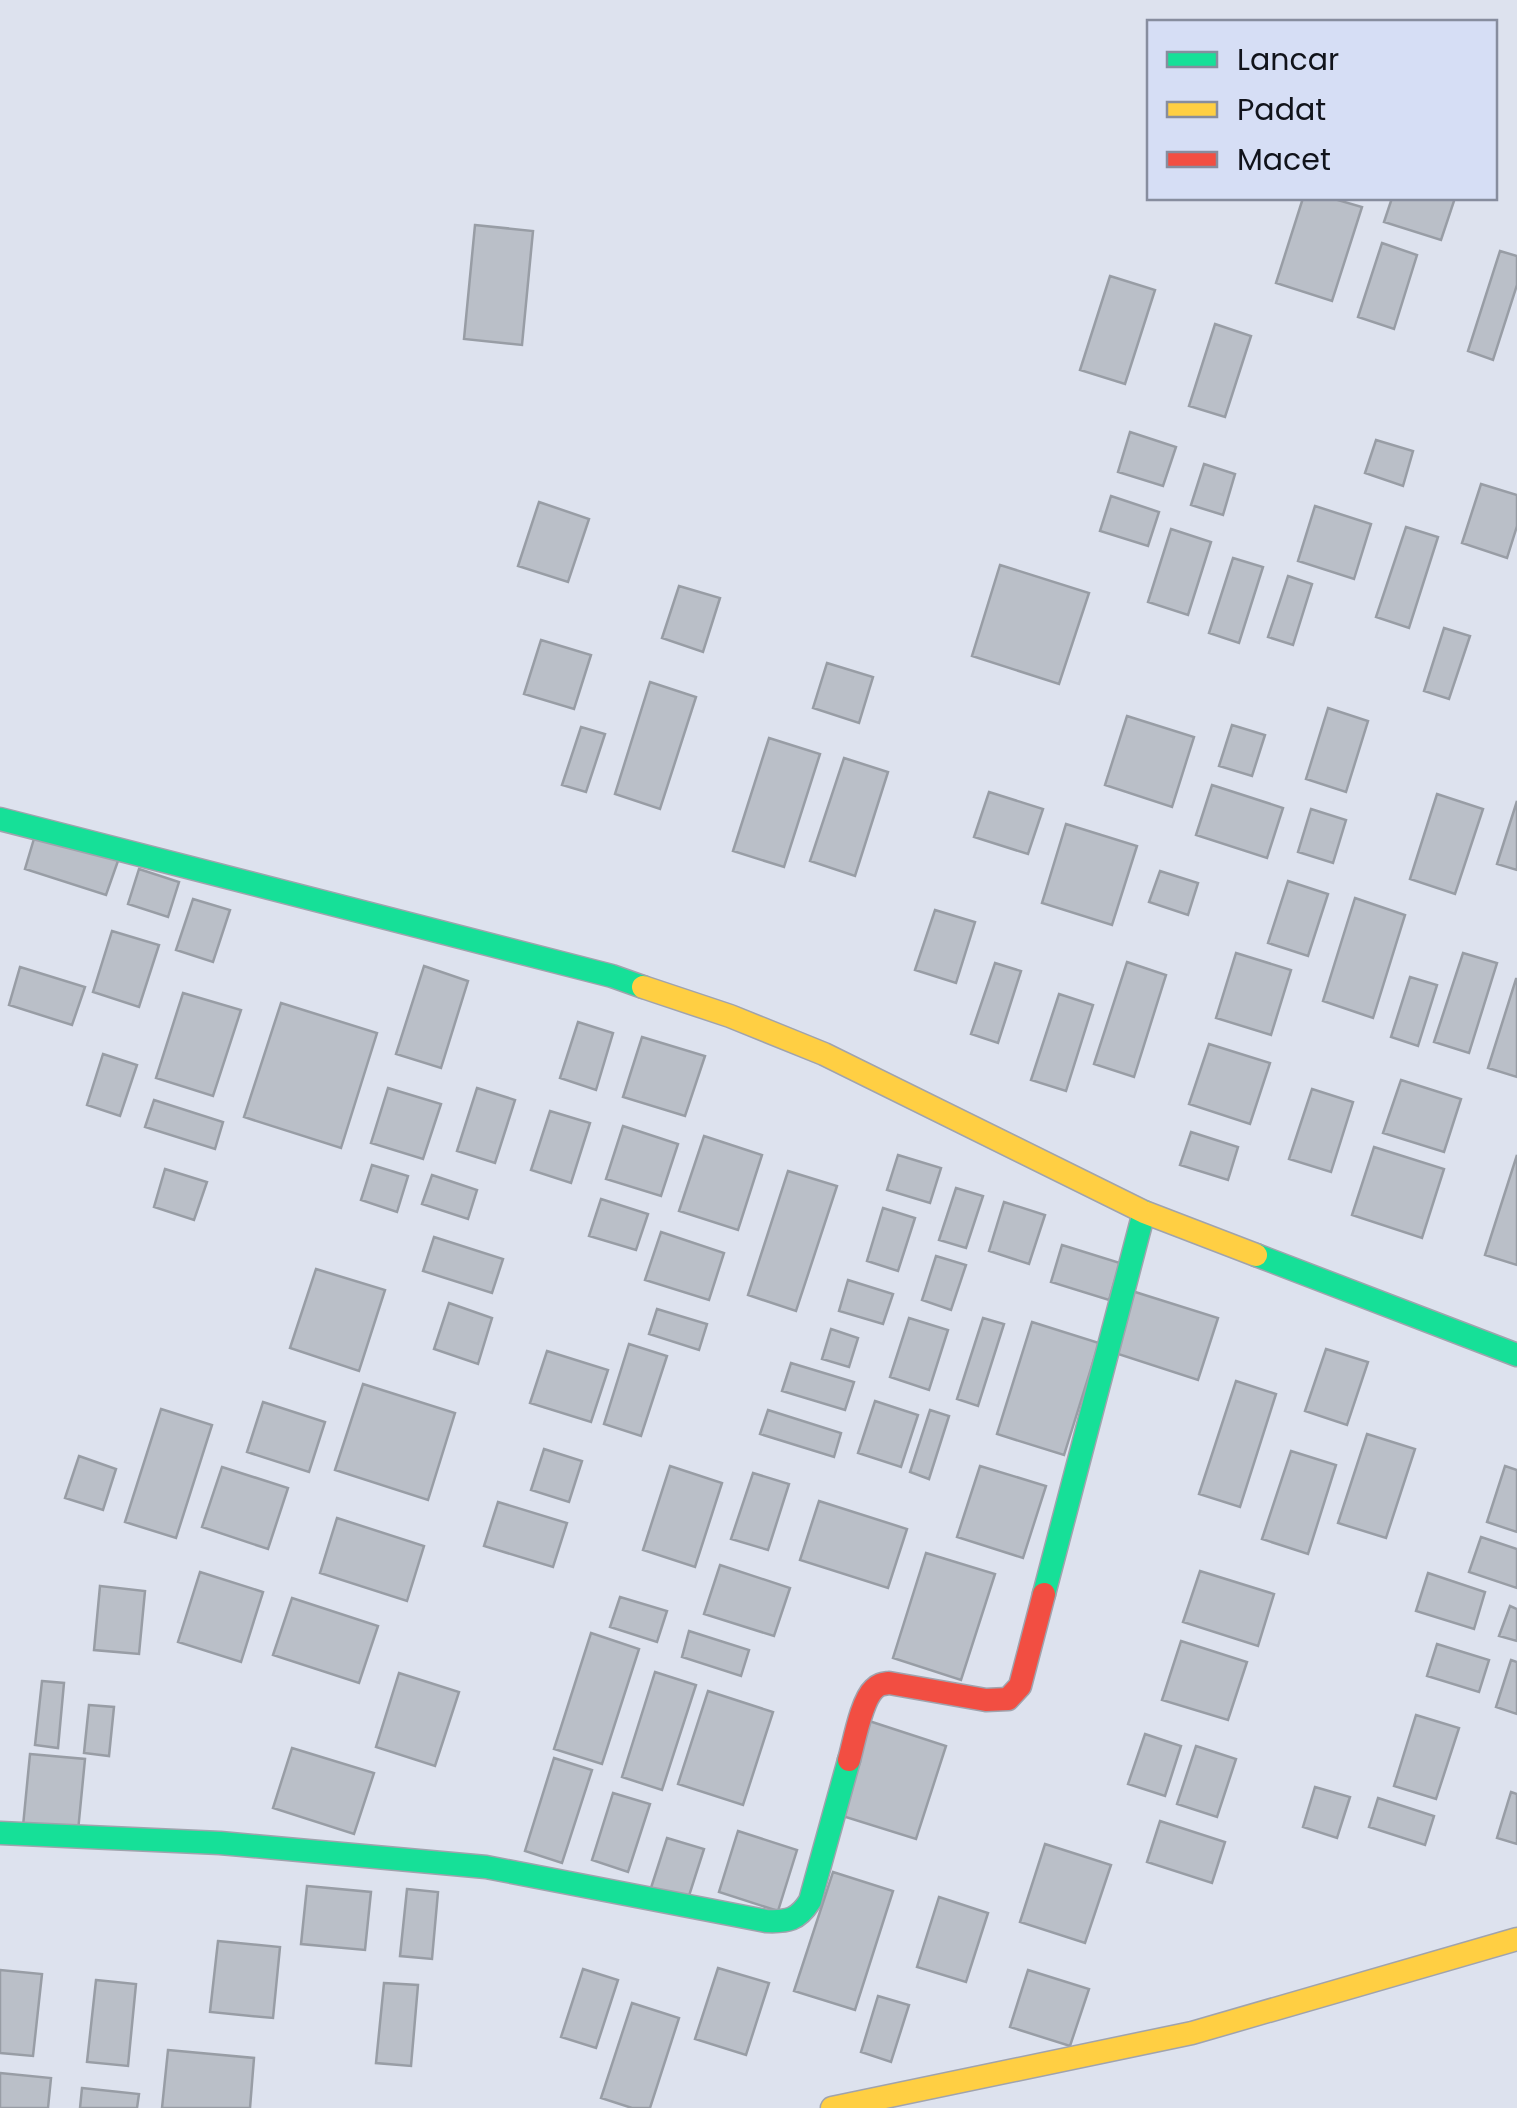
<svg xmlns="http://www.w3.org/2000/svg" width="1517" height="2108" font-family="Poppins,sans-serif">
  <rect width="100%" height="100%" fill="#dde2ee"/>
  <!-- building -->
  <path fill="#babfc8" stroke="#989da5" stroke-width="2.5" d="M1303,198h28l31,9 -30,94 -56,-18z
    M1392,198h63l-14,42 -57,-18z
    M475,225l58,6 -11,114 -58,-6z
    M1382,243l35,12 -23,74 -36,-12z
    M1500,251l17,5v29l-24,75 -25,-9z
    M1110,276l45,14 -30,94 -45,-14z
    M1215,324l36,12 -26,81 -36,-11z
    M1130,432l46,15 -13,39 -45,-14z
    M1376,440l37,11 -10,35 -38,-13z
    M1204,464l31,10 -12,41 -32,-10z
    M1481,484l36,11v31l-10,32 -45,-15z
    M1111,496l48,16 -11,34 -48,-15z
    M539,502l50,17 -21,63 -50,-16z
    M1315,506l56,18 -17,55 -56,-18z
    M1406,527l32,10 -29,91 -33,-11z
    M1171,529l40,13 -23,73 -40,-13z
    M1233,558l30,9 -24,76 -30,-10z
    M1000,565l89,28 -30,91 -87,-28z
    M1288,576l24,8 -19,61 -25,-8z
    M679,586l41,12 -17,54 -41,-14z
    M1444,628l26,8 -21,63 -25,-8z
    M541,640l50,15 -17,54 -50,-15z
    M827,663l46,14 -14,46 -46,-15z
    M650,682l46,15 -36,112 -45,-15z
    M1328,708l40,13 -22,71 -40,-13z
    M1127,716l67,21 -22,70 -67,-22z
    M1232,725l33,10 -13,41 -33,-10z
    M581,727l24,7 -19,58 -24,-7z
    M769,738l51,16 -36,113 -51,-16z
    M844,758l44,14 -33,104 -45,-15z
    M1212,785l71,23 -16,50 -71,-23z
    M989,792l54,17 -15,45 -54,-17z
    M1437,794l46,15 -28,85 -45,-15z
    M1517,801v69l-20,-6z
    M1311,809l35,11 -13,43 -35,-11z
    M1066,824l71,22 -25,79 -70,-22z
    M36,832l83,26 -13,37 -81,-26z
    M139,869l40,13 -11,35 -40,-13z
    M1160,871l38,12 -10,32 -39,-13z
    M1288,881l40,13 -20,62 -40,-13z
    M1355,898l50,17 -32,103 -50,-17z
    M193,899l37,11 -17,52 -37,-12z
    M935,910l40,12 -19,61 -41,-13z
    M112,931l47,14 -20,62 -46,-15z
    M1236,953l55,17 -20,65 -55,-17z
    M1463,953l34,10 -28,90 -35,-11z
    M1127,962l39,13 -32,102 -40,-13z
    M995,963l26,8 -23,72 -27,-9z
    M424,966l44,15 -27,87 -45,-14z
    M20,967l65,20 -13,38 -63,-20z
    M1410,977l27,8 -19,61 -27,-9z
    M1516,979h1v98l-29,-9z
    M183,993l58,17 -28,86 -57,-18z
    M1059,994l34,11 -27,86 -35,-11z
    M281,1003l96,30 -36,115 -97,-31z
    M578,1022l35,11 -17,57 -36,-12z
    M642,1037l63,19 -20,60 -62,-19z
    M1209,1044l61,19 -20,61 -61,-20z
    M103,1054l34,11 -17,51 -33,-11z
    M1401,1080l60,19 -17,53 -61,-19z
    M388,1088l53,16 -18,55 -52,-16z
    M477,1088l38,12 -20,63 -38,-12z
    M1312,1089l41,13 -22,70 -42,-13z
    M154,1100l69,22 -8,27 -70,-22z
    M550,1111l40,12 -19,60 -40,-13z
    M623,1126l55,18 -17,52 -55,-17z
    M1191,1132l47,15 -10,33 -48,-15z
    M704,1136l58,19 -24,75 -59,-19z
    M1374,1147l70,22 -22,69 -70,-23z
    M898,1155l43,13 -11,35 -43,-13z
    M1517,1155v110l-32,-10z
    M372,1165l36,11 -11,36 -36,-12z
    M165,1169l42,13 -13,38 -40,-13z
    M788,1171l49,15 -41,125 -48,-16z
    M432,1175l45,15 -9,29 -46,-15z
    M956,1188l27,8 -17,52 -27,-8z
    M601,1199l47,15 -12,36 -47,-14z
    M1004,1202l41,13 -16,49 -40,-13z
    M883,1208l32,10 -17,53 -31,-10z
    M661,1232l63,21 -15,47 -64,-20z
    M434,1237l69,22 -11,34 -69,-22z
    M1062,1245l58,18 -11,37 -58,-18z
    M936,1256l30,9 -15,45 -29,-10z
    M316,1269l69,21 -26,81 -69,-23z
    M848,1280l45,14 -10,30 -44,-13z
    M1132,1291l86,27 -20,62 -86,-28z
    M449,1303l43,15 -14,46 -44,-15z
    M657,1309l50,15 -8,26 -50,-16z
    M909,1318l39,12 -19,60 -39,-13z
    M983,1318l21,6 -26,82 -21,-7z
    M1032,1322l67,21 -35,112 -67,-21z
    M831,1329l27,9 -9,29 -27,-8z
    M629,1344l38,12 -26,80 -37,-12z
    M1326,1349l42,13 -21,63 -42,-14z
    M547,1351l61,19 -17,52 -61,-19z
    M791,1363l63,19 -9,28 -63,-19z
    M1236,1381l40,13 -36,113 -41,-13z
    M363,1384l92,29 -27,87 -93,-30z
    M875,1401l43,14 -17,52 -43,-14z
    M263,1402l62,20 -16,50 -62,-20z
    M161,1409l51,16 -36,113 -51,-16z
    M768,1410l73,23 -7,24 -74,-23z
    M930,1410l19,6 -20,63 -19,-7z
    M1367,1434l48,15 -29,89 -48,-15z
    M544,1449l38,12 -13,41 -38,-12z
    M1291,1451l45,14 -28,89 -46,-15z
    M79,1456l37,13 -13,41 -38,-12z
    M670,1466l52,17 -27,84 -52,-17z
    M980,1466l66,20 -23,72 -66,-21z
    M1505,1466l12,4v62l-30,-10z
    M222,1467l66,21 -20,61 -66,-22z
    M753,1473l36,11 -21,66 -37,-11z
    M819,1501l88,28 -19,59 -88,-28z
    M498,1502l69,21 -14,44 -69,-21z
    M337,1518l87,28 -17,55 -87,-28z
    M1481,1537l36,12v39l-48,-16z
    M926,1553l69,21 -34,106 -68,-22z
    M720,1565l70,23 -16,48 -70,-22z
    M1200,1571l74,23 -16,52 -75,-24z
    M200,1572l63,20 -22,70 -63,-20z
    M1428,1573l57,19 -11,37 -58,-18z
    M100,1586l45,5 -6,63 -45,-4z
    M620,1597l47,14 -10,31 -47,-15z
    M292,1598l86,28 -19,57 -86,-28z
    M1510,1606l7,3v32l-18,-5z
    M689,1631l60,19 -8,26 -59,-19z
    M591,1633l48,16 -37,115 -48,-15z
    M1181,1641l66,21 -19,58 -66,-20z
    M1437,1644l52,16 -10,32 -52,-16z
    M1511,1660l6,2v52l-21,-7z
    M655,1672l41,13 -34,105 -40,-13z
    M399,1673l60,19 -24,74 -59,-19z
    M42,1681l22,2 -6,65 -23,-3z
    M708,1691l65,21 -30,93 -65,-21z
    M89,1705l25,2 -5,49 -25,-3z
    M1416,1715l43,13 -23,71 -42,-13z
    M866,1720l80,26 -30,93 -80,-25z
    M1145,1734l36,12 -16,50 -37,-12z
    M1196,1746l40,13 -19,58 -40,-13z
    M292,1748l82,25 -20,61 -81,-26z
    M30,1754l55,5 -7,72 -55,-5z
    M554,1758l38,12 -30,93 -37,-12z
    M1315,1787l35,10 -13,41 -34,-11z
    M1511,1792l6,2v50l-20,-6z
    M613,1793l37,11 -22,68 -36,-12z
    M1378,1798l56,18 -9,29 -56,-18z
    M1160,1821l65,21 -13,41 -65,-21z
    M738,1831l59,19 -19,61 -59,-19z
    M667,1838l37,11 -17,53 -37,-11z
    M1045,1844l66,21 -26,78 -65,-21z
    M833,1872l60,19 -38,119 -61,-19z
    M307,1886l64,6 -6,58 -64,-6z
    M407,1889l31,3 -6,67 -32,-3z
    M939,1897l49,16 -22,69 -49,-15z
    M218,1941l62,6 -7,71 -63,-6z
    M718,1968l51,15 -23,72 -51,-16z
    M583,1969l35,11 -22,68 -35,-11z
    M0,1970l42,4 -9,82 -33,-3z
    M1028,1970l61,19 -19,57 -60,-19z
    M96,1980l40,4 -8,82 -41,-4z
    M384,1983l34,2 -7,81 -35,-3z
    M878,1996l31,9 -18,57 -30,-10z
    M632,2003l47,15 -29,90h-18l-31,-10z
    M168,2050l86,8 -4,50h-88z
    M0,2073l51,5 -3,30h-48z
    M82,2088l57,6 -2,14h-57z"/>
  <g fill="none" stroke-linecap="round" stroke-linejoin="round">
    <defs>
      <path id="fast" d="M0,819l612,157 31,11
        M1256,1255l261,100
        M1044,1594l100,-382
        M0,1833l220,10 266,24 280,54c22,1 32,-1 44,-20l39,-141"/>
      <path id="slow" d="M643,987l87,29 94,38 320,158 112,43
        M832,2108l360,-75 325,-94"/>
      <path id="jam" d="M849,1760c5,-17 12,-59 25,-71 5,-5 8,-5 15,-6l97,17 22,-1 12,-13 24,-92"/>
    </defs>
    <!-- fast casing -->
    <use href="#fast" stroke="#a0a3ad" stroke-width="25"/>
    <!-- slow casing -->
    <use href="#slow" stroke="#a0a3ad" stroke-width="25"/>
    <!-- jam casing -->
    <use href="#jam" stroke="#a0a3ad" stroke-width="25"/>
    <!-- fast -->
    <use href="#fast" stroke="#16e098" stroke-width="22"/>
    <!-- slow -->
    <use href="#slow" stroke="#ffcf43" stroke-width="22"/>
    <!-- jam -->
    <use href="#jam" stroke="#f24e42" stroke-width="22"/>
  </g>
  <!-- legend -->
  <rect x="1147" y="20" width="350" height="180" fill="#d6def5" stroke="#878d9e" stroke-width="2.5"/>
  <rect x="1167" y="52" width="50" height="15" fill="#16e098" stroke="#878d9e" stroke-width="2.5"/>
  <text x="1237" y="70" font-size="30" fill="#11131b">Lancar</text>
  <rect x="1167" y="102" width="50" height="15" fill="#ffcf43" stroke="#878d9e" stroke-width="2.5"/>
  <text x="1237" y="120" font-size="30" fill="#11131b">Padat</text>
  <rect x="1167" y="152" width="50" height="15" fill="#f24e42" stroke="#878d9e" stroke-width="2.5"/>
  <text x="1237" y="170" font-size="30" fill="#11131b">Macet</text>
</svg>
